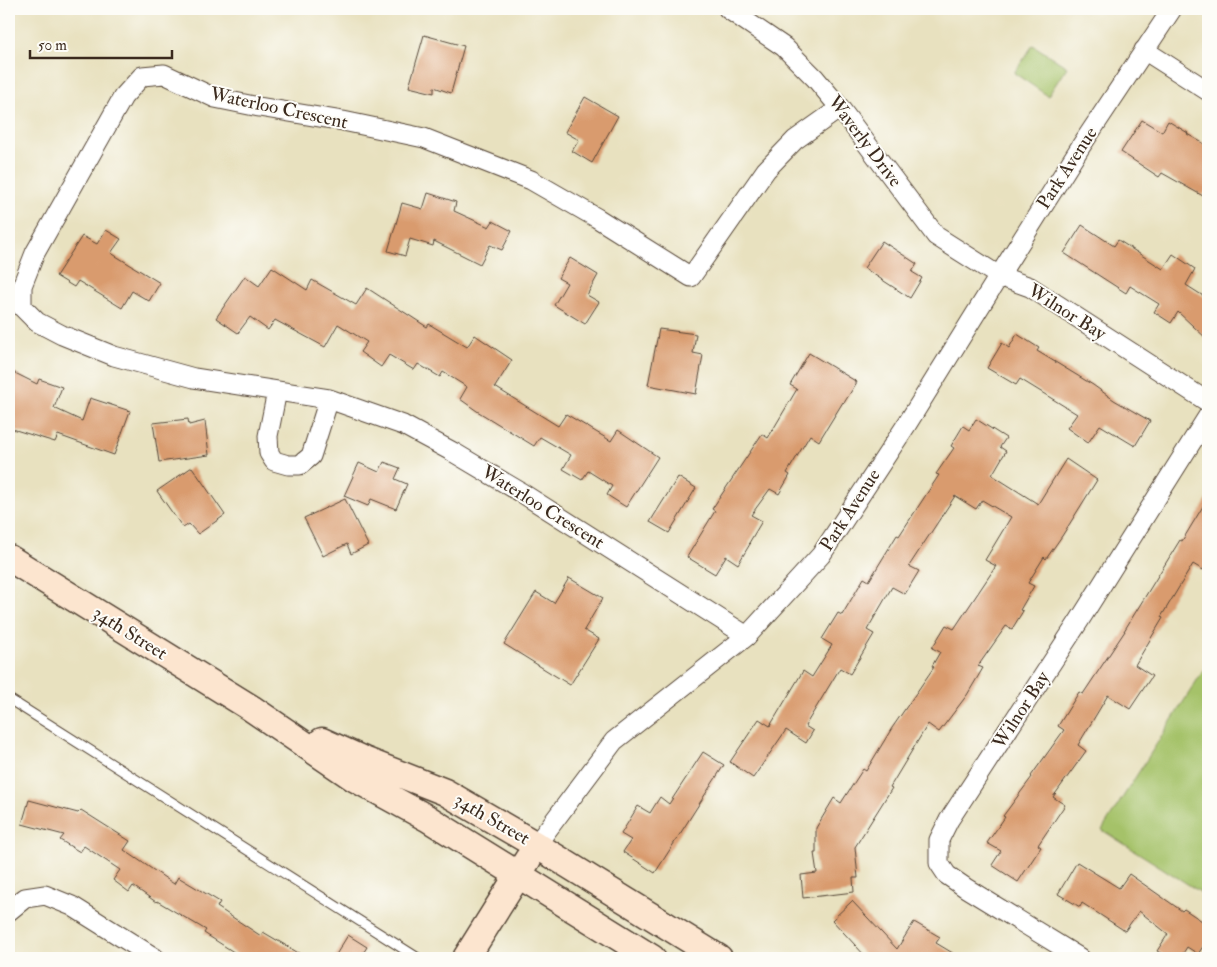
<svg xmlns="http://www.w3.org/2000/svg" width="1217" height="967" font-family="'IM FELL Double Pica',serif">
  <rect width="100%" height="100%" fill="#fdfcf7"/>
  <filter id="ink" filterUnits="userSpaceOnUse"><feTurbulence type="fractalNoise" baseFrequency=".02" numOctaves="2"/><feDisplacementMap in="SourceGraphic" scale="10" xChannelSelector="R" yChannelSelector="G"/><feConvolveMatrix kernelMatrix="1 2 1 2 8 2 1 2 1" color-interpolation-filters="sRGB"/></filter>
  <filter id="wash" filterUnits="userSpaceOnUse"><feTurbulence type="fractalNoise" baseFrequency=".0096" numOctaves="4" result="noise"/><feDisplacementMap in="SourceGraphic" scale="20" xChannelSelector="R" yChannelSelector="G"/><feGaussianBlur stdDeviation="1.12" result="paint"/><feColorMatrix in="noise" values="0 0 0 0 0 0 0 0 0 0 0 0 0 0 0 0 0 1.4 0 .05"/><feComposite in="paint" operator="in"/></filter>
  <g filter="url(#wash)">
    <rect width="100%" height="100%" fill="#e8e1bf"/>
    <!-- green -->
    <path fill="#a5c269" stroke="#707644" d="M1033,45l34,22 -19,29 -34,-23z
      M1208,663v234l-106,-67z"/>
    <g id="blocks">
      <!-- building -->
      <path fill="#d99b6e" d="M424,35l40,11 -13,47 -17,-6v6l-25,-6z
        M585,97l33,19 -26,47 -20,-12 7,-11 -14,-8z
        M1142,120l20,12 6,-11 20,12 -1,1 21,12v41l-5,9 -41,-23 -3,4 -38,-25z
        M428,193l28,9 -2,9 35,16 4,-6 19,10 -10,19 -12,-5 -10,19 -46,-23 -1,5 -23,-7 -5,17 -17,-5 14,-48 21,6z
        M1082,225l32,21 4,-6 45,29 10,-15 22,15 -9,16 22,14v41l-30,-28 -7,11 -17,-11 5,-8 -29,-18 -4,7 -62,-40z
        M106,230l15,9 -10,14 49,30 -11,18 -17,-10 -10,17 -44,-27 -4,6 -18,-11 26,-40 15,8z
        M882,241l35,23 -5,8 10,6 -12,20 -46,-30z
        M570,258l28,17 -11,20 12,7 -14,22 -31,-19 13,-22 -9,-5z
        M272,267l35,23 5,-10 44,25 11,-17 60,39 2,-3 38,23 8,-12 37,25 -17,27 63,39 8,-12 45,27 7,-11 40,27 -32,50 -19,-12 5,-9 -24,-15 -6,9 -19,-11 8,-14 -31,-18 -6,9 -57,-35 -17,-12 7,-12 -24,-15 -3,5 -22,-13 -4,6 -25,-15 -8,12 -21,-15 7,-10 -29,-18 -13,23 -50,-27 -7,10 -18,-13 -12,16 -22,-15 29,-42 14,10z
        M659,329l37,5 -3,19 10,2 -7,39 -48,-9z
        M1017,334l22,14 -2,3 56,34 21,15 36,21 -15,25 -35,-21 -12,18 -21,-15 10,-14 -57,-35 -4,6 -29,-17 15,-25 7,5z
        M809,353l48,29 -13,21 -1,-1 -24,39 -9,-6 -23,38 3,2 -11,19 -9,-5 -19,26 11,6 -13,22 1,1 -12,20 -12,-8 -11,18 -28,-17 28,-46 -3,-2 50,-75 6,4 29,-49 -7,-4z
        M9,370l28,14 2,-5 23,8 -8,21 28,13 8,-23 40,13 -16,44 -56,-20 -3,7 -46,-14z
        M188,419l1,6 16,-4 4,34 -50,7 -6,-39z
        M976,419l30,19 -6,9 6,4 -14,24 46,29 28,-45 31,21 -35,56 -16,23 -2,-2 -16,26 6,3 -14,24 3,1 -11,18 -6,-3 -28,40 5,2 -16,27 -28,37 -11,-8 -38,63 2,1 -37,59 3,31h-5l1,14 -51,6 -2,-23 16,-2 -3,-20h2v-25l18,-30 7,5 22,-34 3,2 26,-43 42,-61 -2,-1 8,-14 -8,-4 14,-23 8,4 42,-63 -11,-6 26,-43 -29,-17 -6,9 -21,-13 -46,70 10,5 -14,23 -13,-7 -25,43 7,4 -24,40 -10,-6 -35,58 8,5 -7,12 -20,-13 -33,48 -23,-16 29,-43 11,7 33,-55 9,6 20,-32 -10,-6 16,-26 4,2 22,-37 5,3 28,-46 2,1 40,-61 -3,-1 18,-26 -3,-2 12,-20 6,4z
        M384,462l16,6 -5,11 12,5 -11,25 -25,-10 -3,7 -24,-10 15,-33 20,9z
        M192,467l33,48 -27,19 -9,-10 -6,4 -26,-37z
        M678,477l18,11 -27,45 -19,-11z
        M1208,498v63l-5,9 -10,-6 -32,53 2,1 -28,47 17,11 -22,33 -22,-14 -30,50 8,6 -33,46 12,8 -27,40 3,2 -23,35 -26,-17 9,-14 -14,-8 18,-26 -2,-1 29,-39 -1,-1 33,-46 -6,-4 21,-34 4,2 42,-63h-1l56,-91 2,1z
        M345,499l23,46 -17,9 -4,-10 -24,12 -19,-38z
        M569,578l34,20 -19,32 15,9 -29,46 -66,-41 32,-52 18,11z
        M703,752l21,13 -69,108 -32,-21 8,-12 -10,-6 17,-28 12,7 10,-16 9,7z
        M29,800l49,13 3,-3 49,31 -6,9 50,34 4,-7 42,25 -3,5 44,29 2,-4 44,26h-64l-39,-25 2,-3 -49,-29 -1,1 -23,-16 -4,6 -16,-12 7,-10 -36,-24 -4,6 -20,-12 4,-5 -42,-11z
        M1077,862l42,26 10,-14 53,37 2,-2 24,16v14l-10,15 -11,-7 -7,11h-11l-12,-7 11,-17 -29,-23 -14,20 -43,-28 -2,4 -22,-13z
        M852,901l45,48 17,-27 26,15 -4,6 25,15h-94l-35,-38z
        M348,935l19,12 -7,11h-26z"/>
    </g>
  </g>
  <g filter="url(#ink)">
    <use href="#blocks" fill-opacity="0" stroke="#554536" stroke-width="1"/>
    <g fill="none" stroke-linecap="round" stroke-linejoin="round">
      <defs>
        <path id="lane" d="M9,699l409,259"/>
        <path id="street" d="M728,9l56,38 31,31 25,30 96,128 63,40 31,11 178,115
          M1144,50l64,41
          M277,391l-9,45 1,17 5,8 14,4h12l11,-9 18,-57
          M747,636l-225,-143 -69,-41 -50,-27 -74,-26 -135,-21 -80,-22 -52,-21 -25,-13 -15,-15v-21l13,-33 88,-156 19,-21 22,-2 51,24 44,9 84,14 81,17 107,42 66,38 94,59 75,-107 29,-30 45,-32
          M536,845l78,-104 133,-105 74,-81 86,-131 92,-148 82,-130 91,-137
          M9,911l16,-13 20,-3 27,11 83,52
          M1080,958l-114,-70 -19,-13 -8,-12v-23l10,-20 130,-199 129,-205"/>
        <path id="secondary" d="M9,558l242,150 103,70 73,40 225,140
          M322,741l42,19 81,32 91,53 183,113
          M466,958l62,-99"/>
      </defs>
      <!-- lane casing -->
      <use href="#lane" stroke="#554536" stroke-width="11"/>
      <!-- street casing -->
      <use href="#street" stroke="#554536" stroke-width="21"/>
      <!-- secondary casing -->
      <use href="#secondary" stroke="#554536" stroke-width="29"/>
      <!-- lane -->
      <use href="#lane" stroke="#fff" stroke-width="9"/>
      <!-- street -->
      <use href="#street" stroke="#fff" stroke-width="19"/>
      <!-- secondary -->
      <use href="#secondary" stroke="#fce5cf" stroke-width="26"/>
    </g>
  </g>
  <g text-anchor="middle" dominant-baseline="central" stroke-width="4" stroke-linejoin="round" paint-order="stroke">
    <!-- street labels -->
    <g font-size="19" fill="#3b2a1e" stroke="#fdfcf7">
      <text transform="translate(279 108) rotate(12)">Waterloo Crescent</text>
      <text transform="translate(865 141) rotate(53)">Waverly Drive</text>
      <text transform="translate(1067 168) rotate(-57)">Park Avenue</text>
      <text transform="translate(1067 312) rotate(32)">Wilnor Bay</text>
      <text transform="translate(543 507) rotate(32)">Waterloo Crescent</text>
      <text transform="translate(850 510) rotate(-57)">Park Avenue</text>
      <text transform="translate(130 633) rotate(32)">34th Street</text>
      <text transform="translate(1021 710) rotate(-57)">Wilnor Bay</text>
      <text transform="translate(492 819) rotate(30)">34th Street</text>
    </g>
  </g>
  <!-- margin -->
  <rect width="1217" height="967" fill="none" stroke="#fdfcf7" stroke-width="30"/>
  <!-- scale -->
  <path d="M30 50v8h142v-8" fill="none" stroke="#3b2a1e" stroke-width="2.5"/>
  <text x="38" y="50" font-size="15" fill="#3b2a1e" stroke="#fdfcf7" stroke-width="4" paint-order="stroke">50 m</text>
</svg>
